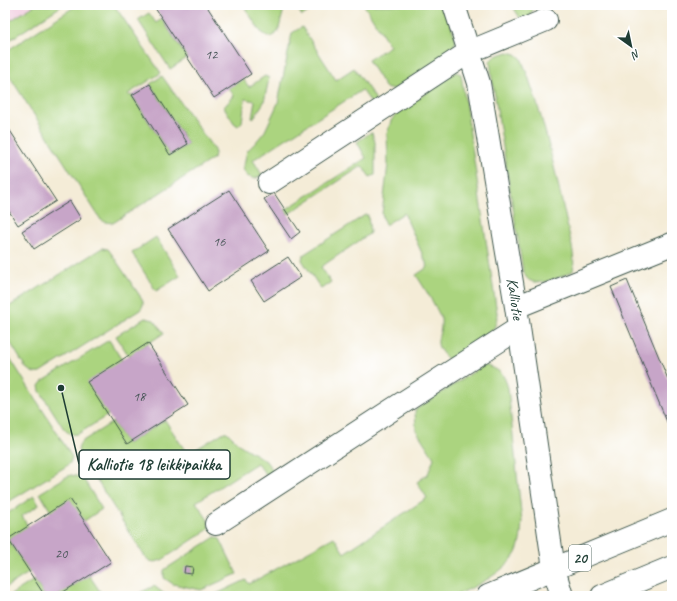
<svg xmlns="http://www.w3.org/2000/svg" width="677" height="601" font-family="Caveat,sans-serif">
  <rect width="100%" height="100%" fill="#fff"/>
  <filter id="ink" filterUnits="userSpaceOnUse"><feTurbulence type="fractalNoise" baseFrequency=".025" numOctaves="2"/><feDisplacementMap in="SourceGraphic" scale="8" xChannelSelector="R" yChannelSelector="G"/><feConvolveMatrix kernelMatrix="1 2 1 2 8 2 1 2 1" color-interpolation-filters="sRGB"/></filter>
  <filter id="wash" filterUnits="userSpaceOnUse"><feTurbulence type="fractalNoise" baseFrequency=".012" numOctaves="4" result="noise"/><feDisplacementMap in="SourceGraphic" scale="16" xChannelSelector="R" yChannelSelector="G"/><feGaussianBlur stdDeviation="0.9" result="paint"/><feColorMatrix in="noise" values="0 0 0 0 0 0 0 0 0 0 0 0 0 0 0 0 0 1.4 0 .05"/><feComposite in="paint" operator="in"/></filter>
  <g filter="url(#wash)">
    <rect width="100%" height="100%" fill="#f4ecd7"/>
    <!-- built -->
    <path fill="#f2cfe0" d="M5,5h35l-35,22z"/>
    <!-- green -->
    <path fill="#abd47f" stroke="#65885a" d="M35,5h28l-58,38v-19z
      M77,5h37l47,68 -33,21 2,2 2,-1 38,60 18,-11 -38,-60 12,-8 51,72 2,5 -1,5 -101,65 -8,-1 -4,-2 -96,-151v-13l3,-6z
      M243,5h42l-7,27 -5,4 -4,1 -8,-5z
      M301,5h18l-17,11 -3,-5z
      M364,5h80l12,35 -3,9 -5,5 -54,35h-6l-3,-2 -17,-27 22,-14z
      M512,5h23l-6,13 -4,2 -5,-2z
      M149,13l7,10 6,-4 25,39 -17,11 -32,-49z
      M302,27l34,53 18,-12 21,30v3l-3,3 -10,-14 -109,70 9,15 -7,4 -8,-3 -4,-7 4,-18 9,-9 9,-11 13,-28 14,-70z
      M508,52l8,2 5,4c21,52 33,107 45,162 3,14 10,36 7,51 -10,5 -31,15 -42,10 -4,-1 -6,-6 -8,-10l-31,-193 -2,-17 5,-5z
      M456,72l5,2 36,239c0,7 -1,13 -6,19l-36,26 -7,1c-19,-18 -5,-21 -7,-40 -1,-6 -20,-37 -25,-44l12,-8 -24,-54 -19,12 -3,-11 6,-50 -1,-30 4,-13 4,-6z
      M265,76l4,2 -5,24 -11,17 -1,-1 3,-17 -10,-2 -3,23 -4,4 -4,-3 -10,-16 10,-11 -5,-8 14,-9 6,8z
      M370,133h2l3,9v33l-5,2 -8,-11 -74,48 -3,-4 81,-52 -9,-16z
      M365,215h3l2,17 -1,2 -48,33 10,15 -10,7 -19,-29 1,-5z
      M156,237l24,39 -24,15 -24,-38z
      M102,248l6,1 3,4 31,46c2,5 1,7 -2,11l-100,63c-6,1 -9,-1 -14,-5l-21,-34v-25z
      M145,318l9,2 10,13 -35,23 -13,-20z
      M109,340l13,20 -14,55 -30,19c-6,1 -9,0 -14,-5l-24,-38 -1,-5 3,-4z
      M5,350l67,107 -2,6 -5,4 -60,37z
      M484,365c15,4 20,8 24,23l14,134c-1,10 -1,21 -6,31 -12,20 -41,34 -62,43h-242l34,-16 3,4 85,-47 10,16 83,-55 -10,-16 11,-8 6,-16 -18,-28 -1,-20z
      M165,420l21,32 4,1 34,-21h3l13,13 26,16 8,12 -1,2 -5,2 -11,-14 -61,39 12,18 1,9 -47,31 -7,2 -5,-1 -5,-4 -66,-105 -1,-3 3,-7 32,-20 14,22z
      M71,475l5,1 8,4 18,29 -18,12 -33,-9 -11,-19 26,-16z
      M34,496l5,9 -17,11 6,11 -20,12 22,33 -25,16v-73z
      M215,537h2l3,2 17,35 -36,16 -28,-6 -9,-6v-8z
      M89,575l14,21h-46z
      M34,580l11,16h-36z
      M154,586l13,10h-34z"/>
    <g id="blocks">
      <!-- building -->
      <path fill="#c7a5c8" d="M153,5h53l45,69 -37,24z
        M150,84l38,60 -18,11 -38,-60z
        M5,123l51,78 -38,24 -13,-20z
        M229,190l40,61 -61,40 -40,-62z
        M274,193l26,39 -9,7 -27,-40z
        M70,201l11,18 -47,30 -12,-18z
        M288,257l13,20 -37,24 -13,-20z
        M627,280l45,109v45l-61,-147z
        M148,343l40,62 -61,39 -40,-62z
        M70,499l41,63 -54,34h-12l-37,-57z
        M185,566l8,1 -1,7 -8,-1z"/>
    </g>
  </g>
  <g filter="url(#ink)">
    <use href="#blocks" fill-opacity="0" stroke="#3f574c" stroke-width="1"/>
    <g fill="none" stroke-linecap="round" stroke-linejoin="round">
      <defs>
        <path id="minor" d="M454,5l25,78 37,224 38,262 8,27
          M269,183l200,-131 77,-32
          M516,307l156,-63
          M216,524l177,-115 126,-81"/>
        <path id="highway" d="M488,596l184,-76
          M602,596l70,-29"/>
      </defs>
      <!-- minor casing -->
      <use href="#minor" stroke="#3f574c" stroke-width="24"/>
      <!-- highway casing -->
      <use href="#highway" stroke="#3f574c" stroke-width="24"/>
      <!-- minor -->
      <use href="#minor" stroke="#fff" stroke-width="22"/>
      <!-- highway -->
      <use href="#highway" stroke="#fff" stroke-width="22"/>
    </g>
  </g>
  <g text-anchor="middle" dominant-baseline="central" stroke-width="3" stroke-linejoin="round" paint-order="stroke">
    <!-- number labels -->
    <g font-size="14" fill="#495759">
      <text x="211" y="54">12</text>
      <text x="219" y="241">16</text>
      <text x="139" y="396">18</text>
      <text x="61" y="553">20</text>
    </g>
    <!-- shield labels -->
    <rect fill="#fff" stroke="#627771" stroke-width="1" x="569" y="545" width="22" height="26" rx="3"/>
    <g font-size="15" font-weight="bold" fill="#1f3d34">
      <text x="580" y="558">20</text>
    </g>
    <!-- street labels -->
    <g font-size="16" fill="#1f3d34" stroke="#fff">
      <text transform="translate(515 299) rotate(81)">Kalliotie</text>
    </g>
  </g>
  <!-- callouts -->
  <path fill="none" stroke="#1f3d34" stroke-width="1.5" d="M61 388L79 464"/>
  <circle fill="#1f3d34" stroke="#fff" stroke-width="1.5" cx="61" cy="388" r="4"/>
  <rect fill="#fff" stroke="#1f3d34" stroke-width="1.5" x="79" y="450" width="151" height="29" rx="4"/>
  <g font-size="17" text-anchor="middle" font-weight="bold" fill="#1f3d34">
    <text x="154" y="470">Kalliotie 18 leikkipaikka</text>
  </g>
  <!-- margin -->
  <rect width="677" height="601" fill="none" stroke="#fff" stroke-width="20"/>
  <!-- north arrow -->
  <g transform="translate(631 46) rotate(147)" stroke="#ffffff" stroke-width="3" paint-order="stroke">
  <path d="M0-3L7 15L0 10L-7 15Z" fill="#1f3d34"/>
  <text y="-6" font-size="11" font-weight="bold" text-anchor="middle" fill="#1f3d34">N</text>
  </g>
</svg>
